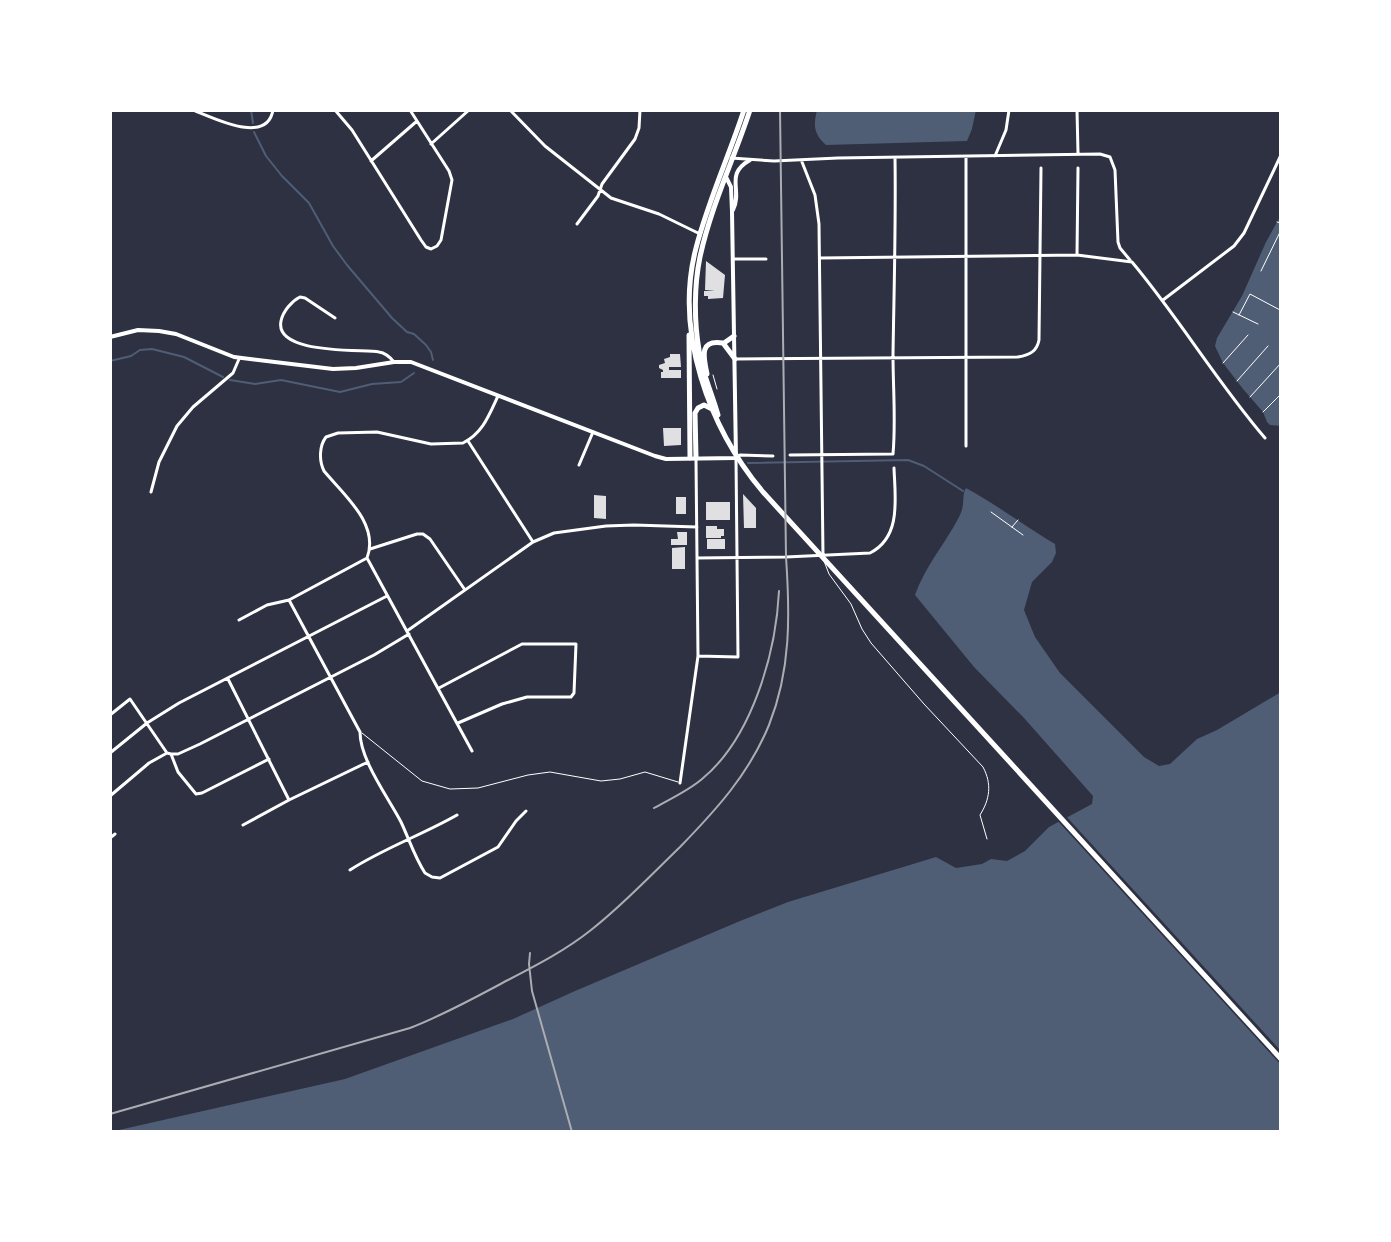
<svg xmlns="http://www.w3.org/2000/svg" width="1391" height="1242" font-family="Manrope,sans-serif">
  <rect width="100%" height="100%" fill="#2d3142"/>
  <!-- water -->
  <path fill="#4f5d75" d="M817,110h159l-4,19 -5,12 -141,4c-12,-11 -13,-19 -9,-35z
    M1281,215v211l-11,-1 -3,-3 -4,-10 -20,-23 -20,-26 -8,-17 2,-8 25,-42 24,-54z
    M966,488c31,17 59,38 89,56l1,9 -4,9 -20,20 -8,28 11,27 25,36 84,84 15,9 11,-2 27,-25 20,-9 64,-38v440h-1171l235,-53 168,-60 62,-28 165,-70 48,-19 148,-45 20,11 26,-4 9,-5 16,2 18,-10 24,-24 43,-23 1,-8 -69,-78 -50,-51 -59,-72c10,-29 30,-51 44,-78 7,-13 2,-21 7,-29z"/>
  <!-- pier -->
  <path fill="#2d3142" d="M1064,814l217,237v14l-225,-246z"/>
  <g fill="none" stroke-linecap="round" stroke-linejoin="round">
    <!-- stream -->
    <path stroke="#4f5d75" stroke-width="2" d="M251,110l2,13
      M254,132l12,24 16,20 27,27 24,43 14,19 45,53 15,14 7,2 12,11 5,7 2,8
      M110,361l21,-5 9,-6 12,-1 32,8 39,20
      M230,380l25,4 26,-4 59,12 32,-8 29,-2 13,-9
      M748,463l160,-3 16,6 39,25"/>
  </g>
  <!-- building -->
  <path fill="#e0e0e3" d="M706,261l19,14 -2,23 -15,1v-3h-4v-5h11l-10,-1z
    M670,354h10l1,13h-12v3h12v8h-20v-6h2v-2l-4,-2v-3l6,-2 -1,-4 6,-2z
    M663,428h18v17l-17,1z
    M743,494l13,14v20h-12z
    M594,495l12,1v23l-12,-1z
    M676,497h10v17h-10z
    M706,502h24v18h-24z
    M706,526h11v3h7v7h-3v2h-15z
    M677,532h10v13h-16v-6h7z
    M707,539h18v10h-18z
    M685,547v22h-13v-21z"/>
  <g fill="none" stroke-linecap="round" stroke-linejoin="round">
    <!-- path -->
    <path stroke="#fff" stroke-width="1" d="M1277,222l4,1
      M1261,271l20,-41
      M1233,312l25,12
      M1239,315l11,-21 30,16
      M1223,363l25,-28
      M713,375l4,14
      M1237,381l31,-35
      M1250,397l31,-34
      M1263,412l18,-18
      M991,512l32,23
      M1012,527l6,-7"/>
    <!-- service -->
    <path stroke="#fff" stroke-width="1" d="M824,561l5,13 22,30 11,25 9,14 53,61 59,63c9,17 7,32 -3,48l7,24
      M362,733l60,48 28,8 28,-1 50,-13 22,-3 51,9 19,-2 25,-7 33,10"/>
    <!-- minor -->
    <path stroke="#fff" stroke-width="3" d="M193,110c19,7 74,36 80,0
      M335,110l17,20 69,110 5,7 5,2 6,-3 4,-6 11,-60 -3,-9 -39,-61
      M510,110l35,36 66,52 48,16 39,19
      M1077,110l1,43
      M431,144l38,-34
      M995,156l11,-26 3,-20
      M966,157v289
      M731,158l43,3 64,-3 262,-4 10,3 5,13 3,72 2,6 10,12
      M371,161l46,-40
      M802,162l13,33 4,29 4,331
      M577,224l21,-28 4,-12 33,-45 4,-11 1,-18
      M1077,255l1,-87
      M820,258l257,-3 55,7c47,56 85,120 133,176
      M734,259h32
      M1163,300l71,-54 10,-13 37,-78
      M335,318l-30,-20 -5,-1c-8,4 -17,14 -19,24 -7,34 81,28 98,31 7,1 11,5 15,10
      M735,359l283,-2c12,-2 19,-6 21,-17l2,-172
      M468,441l65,101
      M790,455l103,-1c3,-33 0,-66 0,-99 1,-66 3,-131 2,-197
      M579,465l14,-33
      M151,492l8,-30 18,-36 16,-19 40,-34 6,-14
      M370,549l47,-15h6l7,5 35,51
      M697,558l89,-1 84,-4c32,-16 25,-56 24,-85
      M289,600l71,132c0,28 28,65 41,90 8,17 14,36 24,51l7,4 8,1 58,-31 18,-26 10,-10
      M239,620l28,-15 22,-5 78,-42
      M407,631l126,-89 21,-9 52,-7 28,-1 63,2
      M698,656l40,1 -2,-199 4,-3 33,1
      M228,679l61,121
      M439,688l83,-44h54l-2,49 -3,4h-44l-25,7 -44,19
      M110,715l20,-16 37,54 4,1 7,18 18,22 6,-1 67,-34
      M472,751l-105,-193c13,-34 -24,-64 -43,-87 -5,-10 -5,-25 2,-34l12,-4 39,-1 54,12 32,-1c20,-10 26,-28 35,-47
      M110,753l37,-30 32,-20 208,-107
      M171,754h7l22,-10 174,-89 35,-21
      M680,783l18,-127 -2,-196
      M110,796l39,-33 18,-10
      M243,825l46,-25 79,-38
      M110,838l5,-4
      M350,870c34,-22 72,-35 107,-55"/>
    <!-- primary -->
    <path stroke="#fff" stroke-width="4" d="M733,210c10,-21 -9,-35 17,-50
      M110,337l28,-7 21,1 17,3 58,23 99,12 23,-1 38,-6h17l244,94 11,3 70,-1 -4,-246 -1,-25 -5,-10"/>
    <!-- trunk -->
    <path stroke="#fff" stroke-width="5" d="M744,110c-15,46 -36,91 -48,138 -22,84 13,180 67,244l518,567
      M689,335l1,123
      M724,343l10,-7
      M707,374c-3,-16 -9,-35 16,-31l12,16
      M718,415c-6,-22 -16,-42 -19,-65 -5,-29 -5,-64 1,-93 11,-51 34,-98 50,-147
      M696,458l-1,-45 3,-5 6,-3 8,4"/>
    <!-- rail -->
    <path stroke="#abadb3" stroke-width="2" d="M654,808c16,-9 34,-17 48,-29 50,-41 74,-126 77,-188
      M530,953l-1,11 3,27 40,141
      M110,1114l300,-86c34,-13 66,-31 98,-48 29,-15 58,-30 83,-50 32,-25 60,-55 89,-83 36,-37 69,-73 89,-122 22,-55 21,-110 17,-168l-6,-447"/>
  </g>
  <!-- border -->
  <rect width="1391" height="1242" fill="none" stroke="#ffffff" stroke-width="224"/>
</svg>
